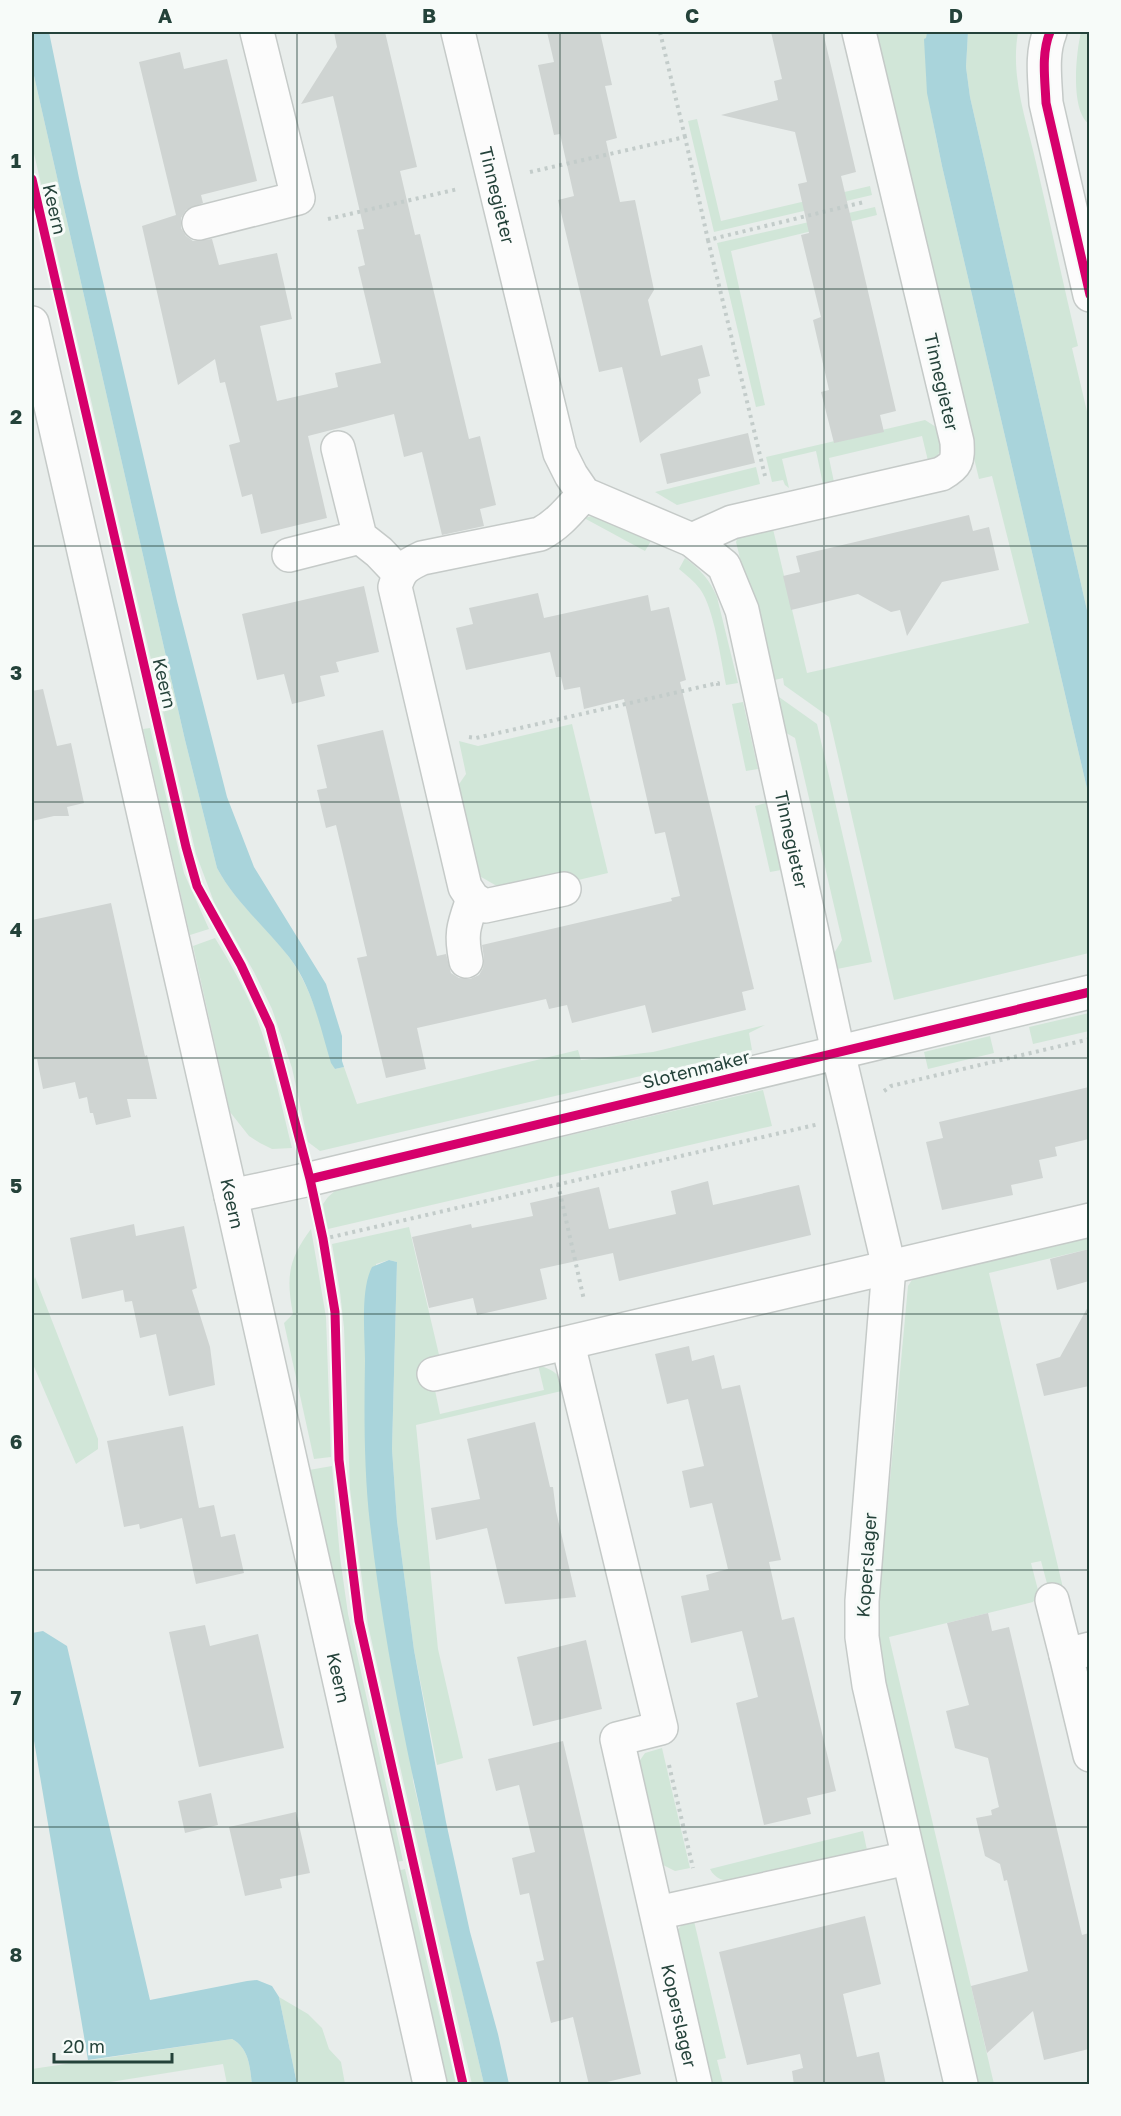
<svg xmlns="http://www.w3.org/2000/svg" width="1121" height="2116" font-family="'Golos Text',sans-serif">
  <rect width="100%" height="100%" fill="#e8edeb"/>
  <!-- green -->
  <path fill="#d1e6d8" d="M872,32h55c-5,46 6,89 15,134l147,631v156l-195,47 -65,-283 -45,-32 -1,-7 -13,3 -34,-139 2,-5 35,-8 34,144 222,-50 -37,-147 -13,3z
    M968,32h50c-8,47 9,89 19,135 14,60 27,120 41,179l-6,2 17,72v199l-119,-522 -4,-30z
    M1081,32h8v92c-19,-14 -13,-71 -8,-92z
    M32,67l153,673 32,128c18,34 49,58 72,89 24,32 33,75 46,112l9,-2 13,37 221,-54 3,10 72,-8 112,-27 -16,8 3,17 -432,101 -12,-9 -16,-74 -20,-59 -18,-37 -40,-70 -18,-48 -164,-709z
    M697,119l24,102 149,-35 2,9 -158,37 -26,-111z
    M875,207l2,8 -146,36 34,154 -9,2 -39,-164z
    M925,420l11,7 6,20 -8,16 -5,2 -7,-29 -93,22 6,29 -11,2 -8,-38 -34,8 7,29 -4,-3 -2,-5 -11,2 -6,-25z
    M756,467l4,17 -83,21 -22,-13z
    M596,515l8,1 47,25 -6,10 -61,-33z
    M685,558c15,11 25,22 32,39l21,86 -12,2c-5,-25 -12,-77 -26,-96 -6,-8 -14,-14 -21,-20z
    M772,692l45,32 55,238 -35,7 -4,-14 9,-15 -47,-202 -14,-8z
    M743,702l15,67 -12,2 -14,-67z
    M572,724l36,149 -34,8 -72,8 -26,-15 -21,-84 11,-16 -7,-33 19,5z
    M150,728l34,145 25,56 -19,6 -47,-206z
    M766,803l15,67 -11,2 -15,-66z
    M215,938c16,26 31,53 42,81 16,42 24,86 35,129l-20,1 -12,-6 -11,-7 -19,-24 -37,-166z
    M1089,1013v18l-56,13 -4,-17z
    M990,1036l4,17 -66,16 -4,-17z
    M763,1090l9,36 -444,103 -5,-25 5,-7 8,-7z
    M409,1227l31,132 -11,3 11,52 104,-24 -6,-25c17,6 21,8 28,25l-150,35 22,224 25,109 -26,7 -23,-115 -17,-129 -5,-72 5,-187 -8,-2 -13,4 37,517 71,303h-12l-1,-4 -103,-455 -18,-136 -6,-161 -4,-36 -8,-48z
    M311,1229l15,88 5,140 -17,2 -30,-136 9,-9c-7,-37 -5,-54 18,-85z
    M1089,1234v15l-100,24 74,315 -14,3 -8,-30 -10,2 8,31 -6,8 -144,35 105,447h-17l-96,-413 -4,-51 31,-334 6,-9z
    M35,1277l63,162v10l-22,15 -44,-102v-76z
    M332,1466l8,91 8,57 55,247 -8,1 -86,-392z
    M662,1748l28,120 -15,3 -18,-9 -21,-96 9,-13z
    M863,1831l4,19 -133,32c-10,-1 -19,-3 -24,-13z
    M405,1869l51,215h-9l-50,-213z
    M694,1921l32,137 -9,2 6,24h-14l-34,-150 7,-10z
    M279,1997l29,17 14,14 7,21 12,13 4,22h-48z
    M232,2039c17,9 18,28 20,45h-25l-4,-20 -125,20h-66v-15z"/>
  <!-- water -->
  <path fill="#a9d4db" d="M32,32h17l30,146 98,423 50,196 27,70 72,117 16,52v25l2,6 -9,2 -4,-6c-11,-36 -19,-77 -42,-106 -24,-31 -54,-55 -72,-89l-32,-128 -153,-673z
    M927,32h41l-2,35 4,30 119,522v178l-147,-631 -15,-73 -3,-54 2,-1z
    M389,1260l8,2 -5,187 5,72 17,129 32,172 24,110 28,102 11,50h-25c-43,-185 -92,-370 -114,-560 -6,-53 -6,-109 -5,-163 0,-26 -5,-71 7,-94z
    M43,1631l24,15 83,354 97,-19 10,-1 15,6 7,11 18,87h-45c-2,-17 -3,-36 -20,-45l-144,21 -56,-331v-96z"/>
  <!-- building -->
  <path fill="#cfd4d2" d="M334,32h51l32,135 -17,4 15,64 5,-1 49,205 11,-3 16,69 -16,4 4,17 -42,9 -20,-83 -18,5 -10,-43 -86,22 19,82 -66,16 -9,-40 -10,3 -13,-52 11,-3 -15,-60 -5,1 -5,-24 -37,26 -36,-159 34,-11 -37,-153 41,-10 4,17 43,-10 30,122 -56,14 2,8 -17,7 -5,8v10l5,8 7,5 19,-2 7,26 58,-12 15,66 -32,7 17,75 61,-14 -3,-14 46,-10 -23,-96 7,-2 -8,-35 7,-1 -31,-133 -32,8 36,-57z
    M547,32h53l12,53 -7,1 12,52 -11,3 14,61 15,-2 19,90 -6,10 13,56 41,-11 8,31 -12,3 3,14 -61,50 -18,-76 -23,5 -41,-172 16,-4 -14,-62 -6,1 -16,-70 16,-3z
    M771,32h52l33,140 -15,4 55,235 -16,4 4,17 -50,11 -13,-51 8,-2 -16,-70 8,-3 -20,-82 8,-2 -11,-49 9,-2 -12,-50 -74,-17 57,-15 -4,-19 8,-2z
    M748,433l7,30 -88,21 -7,-30z
    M969,515l4,16 16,-4 10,43 -57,12 -35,54 -7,-26 -9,2 -33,-18 -67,16 -8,-34 17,-4 -4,-16z
    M364,586l15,66 -43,10 3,10 -19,4 5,20 -33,8 -8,-30 -27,6 -15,-66z
    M538,593l6,25 104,-23 3,16 18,-4 17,73 -6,2 74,307 -12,3 4,18 -94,23 -7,-28 -73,18 -5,-18 -18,4 -3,-10 -129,29 9,41 -40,9 -29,-120 10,-2 -21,-89 -10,-42 -10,3 -9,-38 10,-2 -10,-43 66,-15 54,226 9,-2 5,19 8,5 11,1 9,-4 4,-7 1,-10 -2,-13 190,-44 -1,-3 9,-2 -15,-64 -10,2 -31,-135 -40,10 -4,-22 -16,3 -3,-13h-5l-6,-25 -84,18 -10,-42 17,-4 -4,-16z
    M43,689l14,57 14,-3 13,60 -17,4 2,9h-15l-22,5v-130z
    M111,903l34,153 2,-1 10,44h-30l4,18 -35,8 -3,-12h-3l-3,-16 -8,2 -4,-17 -32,7 -6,-30 -5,1v-140z
    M1089,1087v52l-34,8 2,9 -18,4 4,18 -32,7 2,10 -71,15 -16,-68 17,-4 -4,-16z
    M708,1181l5,24 86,-20 12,50 -192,46 -6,-28 -73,16 7,30 -70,16 -4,-17 -44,10 -17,-71 59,-13 1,4 61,-12 -3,-13 69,-16 10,42 67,-15 -5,-23z
    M134,1224l2,12 48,-10 13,62 -5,2 18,57 5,38 -46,11 -13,-62 -16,4 -8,-37 -7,1 -2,-12 -41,9 -12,-61z
    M1089,1249v32l-32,9 -7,-31z
    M1089,1305v81l-45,10 -8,-32 24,-7z
    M689,1346l3,15 22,-6 8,34 18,-4 41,175 -12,2 13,58 12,-3 42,174 -29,7 4,16 -47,11 -28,-122 22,-6 -16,-66 -51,12 -10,-47 28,-6 -3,-15 22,-6 -16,-66 -22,5 -8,-37 22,-5 -16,-67 -21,5 -12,-50z
    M535,1422l15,65h3l3,24 20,86 -71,7 -18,-76 -51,12 -5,-32 49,-9 -13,-60z
    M183,1426l16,82 15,-3 7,32 14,-3 9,39 -48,11 -14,-66 -42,11 -1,-5 -15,3 -17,-86z
    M988,1613l4,18 17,-4 73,308 7,-2v116l-45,11 -11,-49 -46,42 -16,-67 57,-15 -21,-91 -3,1 -4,-17 -15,-8 -9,-38 16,-3 -1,-5 8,-3 -11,-49 -33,-10 -9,-37 23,-6 -22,-82z
    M205,1625l5,21 48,-12 26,114 -85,19 -30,-135z
    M586,1640l16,69 -69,17 -16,-69z
    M563,1741l78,333 -47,11h-5l-16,-68 -22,6 -15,-61 8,-2 -15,-67 -9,2 -8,-37 23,-6 -16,-67 -23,6 -8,-32z
    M211,1793l7,32 -33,8 -7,-32z
    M296,1812l14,61 -30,6 2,9 -37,8 -16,-69z
    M865,1916l16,68 -38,10 14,63 22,-5 7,33h-92l-2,-14 11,-3 -3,-14 -53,11 -28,-113z"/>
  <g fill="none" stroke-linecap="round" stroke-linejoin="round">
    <defs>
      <g id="minor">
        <path id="s1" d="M458,32l102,421 11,22 13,19 108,46 32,26 18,44 96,442 51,215 -27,334v36l7,48 92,399"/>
        <path d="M1050,32c-9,22 -5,47 -4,71l44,192"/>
        <path d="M199,223l99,-25 -41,-166"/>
        <path id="s2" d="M32,323l199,873 199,888"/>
        <path d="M338,448l22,89 19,15 20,21"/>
        <path d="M692,540l40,-18 209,-48c16,-9 17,-13 16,-32l-98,-410"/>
        <path d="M289,555l71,-18"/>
        <path d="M564,889l-79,17 -12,-7 -8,-12 -70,-300c5,-18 10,-21 27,-29l118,-24c19,-10 30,-25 44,-40"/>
        <path d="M466,961c-6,-28 -2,-36 7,-62"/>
        <path d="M231,1196l79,-17 780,-187"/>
        <path id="s3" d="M568,1344l93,384 -44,11 78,345"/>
        <path d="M434,1374l656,-154"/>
        <path d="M1052,1600l14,55"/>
        <path d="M1090,1649l-24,6 24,100"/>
        <path d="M657,1913l251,-55"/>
      </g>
    </defs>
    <!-- minor casing -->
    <use href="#minor" stroke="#c5cac8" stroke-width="36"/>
    <!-- path -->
    <path stroke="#c3ccca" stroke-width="4" stroke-dasharray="3 4.5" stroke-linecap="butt" d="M660,32l25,105
      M530,172l155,-35 23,103 156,-38
      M328,219l130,-30
      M708,240l57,236
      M469,737l7,1 242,-55v4
      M884,1091l7,-5 199,-47
      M558,1184l26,116
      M323,1239l496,-115
      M669,1765l24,103"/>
    <!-- minor -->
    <use href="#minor" stroke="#fcfcfc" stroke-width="33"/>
    <defs>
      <path id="cycleway" d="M1050,32c-9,22 -5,47 -4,71l44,192
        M32,179l154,668 11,39 44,79 29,62 40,152 13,60 12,73 4,148 20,161 104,463
        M310,1179l780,-187"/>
    </defs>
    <!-- cycleway casing -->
    <use href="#cycleway" stroke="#f7fbf9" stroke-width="13"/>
    <!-- cycleway -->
    <use href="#cycleway" stroke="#d6006c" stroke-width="9"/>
  </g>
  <!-- grid -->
  <path fill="none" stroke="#24423a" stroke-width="1.5" stroke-opacity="0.55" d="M297,32v2052M560,32v2052M824,32v2052M32,289h1058M32,546h1058M32,802h1058M32,1058h1058M32,1314h1058M32,1570h1058M32,1827h1058"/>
  <g text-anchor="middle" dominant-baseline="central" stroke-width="6" stroke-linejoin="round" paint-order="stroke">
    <!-- street labels -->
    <g font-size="18" fill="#24423a" stroke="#f7fbf9">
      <text stroke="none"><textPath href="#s1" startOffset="168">Tinnegieter</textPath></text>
      <text transform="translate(55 209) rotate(77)">Keern</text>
      <text transform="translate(942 382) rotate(77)">Tinnegieter</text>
      <text transform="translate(165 683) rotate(77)">Keern</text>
      <text stroke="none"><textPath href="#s1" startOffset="922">Tinnegieter</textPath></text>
      <text transform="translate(696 1069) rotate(-14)">Slotenmaker</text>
      <text stroke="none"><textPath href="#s2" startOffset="903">Keern</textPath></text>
      <text transform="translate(866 1565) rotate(-86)">Koperslager</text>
      <text stroke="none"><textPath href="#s2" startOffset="1389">Keern</textPath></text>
      <text stroke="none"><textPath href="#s3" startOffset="724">Koperslager</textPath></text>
    </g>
  </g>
  <!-- border -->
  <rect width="1121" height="2116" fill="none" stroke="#f7fbf9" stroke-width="66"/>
  <!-- scale -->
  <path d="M54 2053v9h118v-9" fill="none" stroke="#24423a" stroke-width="3"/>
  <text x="63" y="2053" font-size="18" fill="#24423a" stroke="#f7fbf9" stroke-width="4.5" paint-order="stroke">20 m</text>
  <rect x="33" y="33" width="1055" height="2050" fill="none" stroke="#24423a" stroke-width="2"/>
  <g font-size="20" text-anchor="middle" font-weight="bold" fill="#24423a">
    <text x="165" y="23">A</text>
    <text x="429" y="23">B</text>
    <text x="692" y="23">C</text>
    <text x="956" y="23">D</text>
    <text x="16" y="168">1</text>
    <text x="16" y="424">2</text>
    <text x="16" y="680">3</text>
    <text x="16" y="937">4</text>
    <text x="16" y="1193">5</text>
    <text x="16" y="1449">6</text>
    <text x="16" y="1705">7</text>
    <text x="16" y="1962">8</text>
  </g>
</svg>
